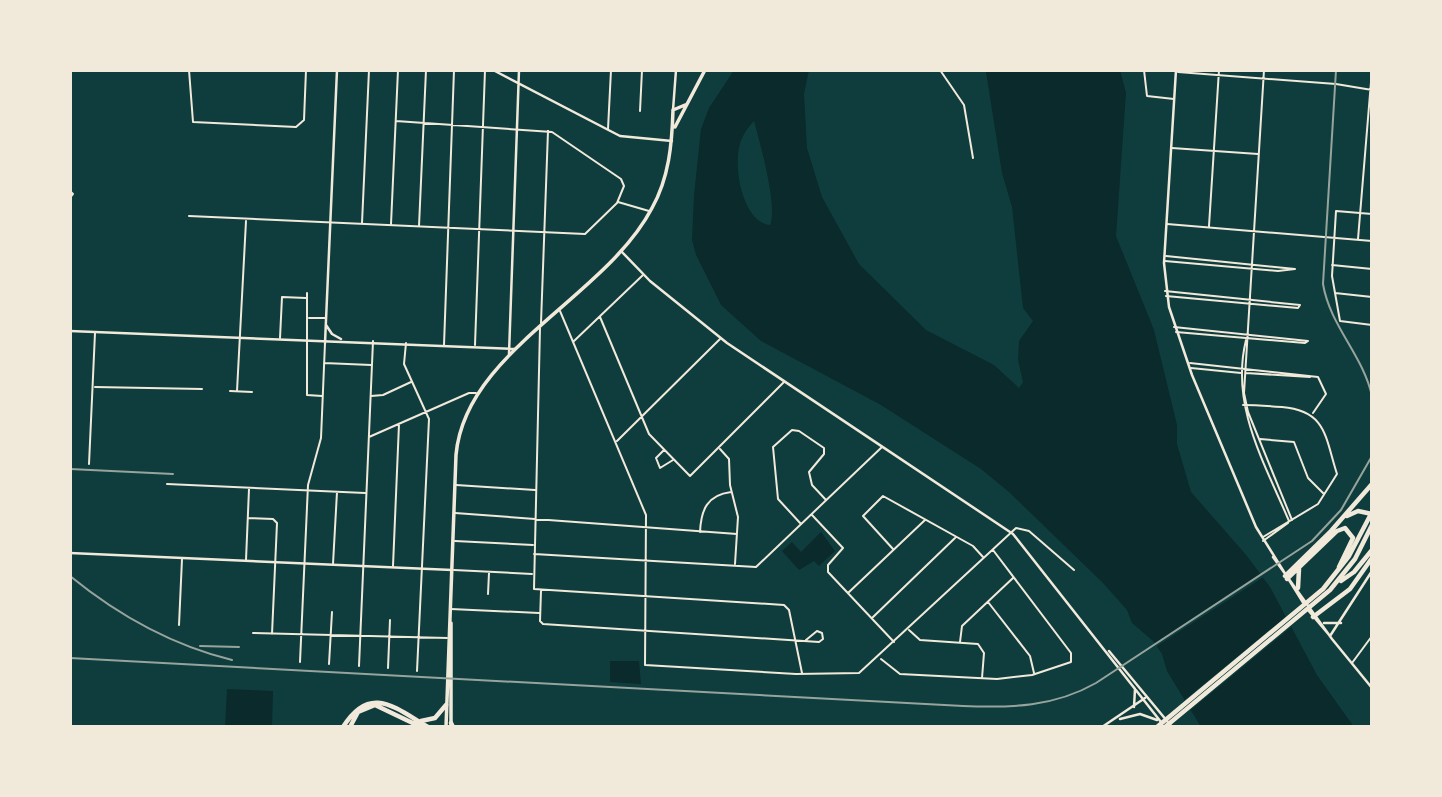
<svg xmlns="http://www.w3.org/2000/svg" width="1442" height="797" font-family="Ubuntu,sans-serif">
  <rect width="100%" height="100%" fill="#0f3d3e"/>
  <!-- water -->
  <path fill="#0a2a2b" fill-rule="evenodd" d="M734,70h75l-5,24 3,54 15,49 37,67 67,66 68,35 25,23 4,-6 -5,-22 1,-19 14,-20 -10,-13 -11,-101 -10,-34 -16,-101 134,-2 6,23 -10,143 38,94 23,95v19l14,48 56,64 23,31 47,88 37,52h-153l-34,-56 -5,-17 -9,-13 -21,-18 -5,-13 -24,-27 -94,-91 -28,-23 -100,-64 -120,-64 -40,-36 -25,-50 -4,-15 2,-45 7,-66 8,-21zM754,121c6,22 24,86 16,104 -28,-3 -37,-59 -30,-81 2,-8 8,-17 14,-23z
    M821,532l14,19 -16,15 -5,-5 -15,9 -17,-19 10,-9 9,10z
    M610,661h29l2,23 -31,-2z
    M227,689l46,2 -1,36h-47z"/>
  <!-- pier -->
  <path fill="#0f3d3e" d="M1263,573l2,3 -111,72 -2,-2z
    M1289,614l6,10 -108,89 -6,-10z"/>
  <g fill="none" stroke-linecap="round" stroke-linejoin="round">
    <!-- minor -->
    <path stroke="#f1e9da" stroke-width="2" d="M189,70l4,52 103,5 8,-7 2,-50
      M940,70l24,35 9,53
      M1144,70l3,26 27,3
      M1264,70l-20,323 4,19 44,108
      M1178,72l158,12 36,6
      M640,111l2,-41
      M608,129l3,-59
      M1172,148l86,6
      M70,191l3,3 -3,4
      M618,202l31,9
      M1372,214l-36,-3 -4,65 8,45 32,4
      M189,216l396,18 32,-31 7,-17 -3,-7 -69,-47 -156,-11
      M362,223l7,-153
      M391,224l7,-154
      M1167,224l205,17
      M419,226l7,-156
      M1209,226l10,-156
      M1358,239l14,-169
      M1165,261l113,10 17,-2 -129,-13
      M1332,265l40,4
      M1165,291l135,14 -2,3 -132,-12
      M307,293v102l15,1
      M1335,293l37,4
      M560,311l86,204 -1,150 151,9 63,-1 157,-145 13,3 45,39
      M600,317l49,117 41,42 94,-94
      M309,318h16
      M541,323l7,-192
      M1174,327l134,14 -3,2 -129,-11
      M540,328l-6,261 250,16 5,5 13,63
      M280,338l2,-41 24,1
      M1246,340c-16,65 18,122 43,181
      M574,341l69,-66
      M406,343l-2,21 25,55 -12,252
      M444,345l10,-275
      M475,345l10,-275
      M324,363l47,2
      M1190,363l128,14 8,17 -13,19
      M1191,368l50,5
      M1246,373l64,4
      M95,387l107,2
      M230,391l22,1
      M237,391l9,-170
      M371,396l12,-1 28,-13
      M1243,405c13,0 26,1 39,2 45,4 43,30 55,67l-19,30 -55,33
      M369,437l100,-44h7
      M1260,439l34,3 14,36 16,16
      M617,441l103,-102
      M720,449l9,10 1,26 8,32 -3,47
      M664,450l-8,8 4,10 13,-8
      M89,464l6,-131
      M167,484l198,9
      M456,485l79,5
      M455,513l282,21
      M812,515l31,33 -15,17v7l66,70
      M248,518l25,1 4,4 -5,111
      M801,524l-23,-25 -5,-52 19,-17 7,1 25,17v6l-15,18 3,13 14,15
      M700,532c1,-22 7,-37 31,-40
      M455,541l78,4
      M1263,541l25,-18
      M893,549l-30,-33 20,-20 90,50 10,11
      M534,554l222,13 126,-120
      M246,560l3,-71
      M333,564l4,-72
      M393,566l6,-142
      M454,570l78,4
      M541,591l-1,30 3,3 276,18 4,-3 -1,-6 -5,-2 -11,9
      M848,593l77,-73
      M488,594l1,-21
      M988,602l42,54 4,17
      M451,609l88,4
      M872,618l83,-80
      M179,625l3,-66
      M909,630l11,10 58,4 6,9 -2,25
      M253,633l194,5
      M960,642l2,-16 51,-48
      M881,659l19,15 97,5 35,-4 39,-13v-9l-78,-103
      M300,662l8,-177 13,-47 4,-95
      M1352,663l20,-27
      M329,664l3,-52
      M359,666l14,-325
      M388,668l2,-48"/>
    <!-- tertiary -->
    <path stroke="#f1e9da" stroke-width="2.5" d="M493,70l127,66 52,5
      M1176,70l-12,193 5,44 23,68 64,152 48,77
      M673,110l3,-40
      M621,251l29,30 77,62 286,191 148,188
      M326,325l6,9 9,5
      M70,331l445,18
      M325,343l12,-273
      M509,354l10,-284
      M70,553l382,17
      M1273,557l59,82 40,49
      M1308,610l22,26
      M1324,623h17
      M1330,636l42,-65
      M1109,651l63,76
      M1134,707l1,-18
      M1120,719l20,-5 17,6
      M1102,727l43,-29"/>
    <!-- primary -->
    <path stroke="#f1e9da" stroke-width="3.5" d="M675,127l30,-57
      M451,724v-101
      M446,727l10,-272c9,-104 149,-157 196,-247 17,-30 20,-64 21,-98l12,-5"/>
    <!-- motorway -->
    <path stroke="#f1e9da" stroke-width="4.5" d="M1347,516l11,-5 14,3
      M1285,576l46,-45 41,-47
      M1287,579l50,-48 8,-3 8,10 -14,29
      M1341,581l13,-9 18,-22
      M1298,588l1,-19
      M1313,617l37,-28 22,-31
      M421,721l14,-3 11,-13
      M451,723l2,4
      M343,727c27,-43 51,-20 85,0
      M350,727l8,-15 17,-7 46,22
      M1157,727l166,-138 26,-33 23,-44
      M1165,727l165,-137 25,-31 17,-34"/>
    <!-- rail -->
    <path stroke="#97a49c" stroke-width="2" d="M1336,70l-13,214c7,42 40,71 49,112
      M70,469l103,5
      M70,576c49,40 101,69 162,84
      M200,646l39,1
      M70,658l893,48c48,2 91,1 133,-23l216,-142 29,-31 31,-54"/>
  </g>
  <!-- border -->
  <rect width="1442" height="797" fill="none" stroke="#f1e9da" stroke-width="144"/>
</svg>
